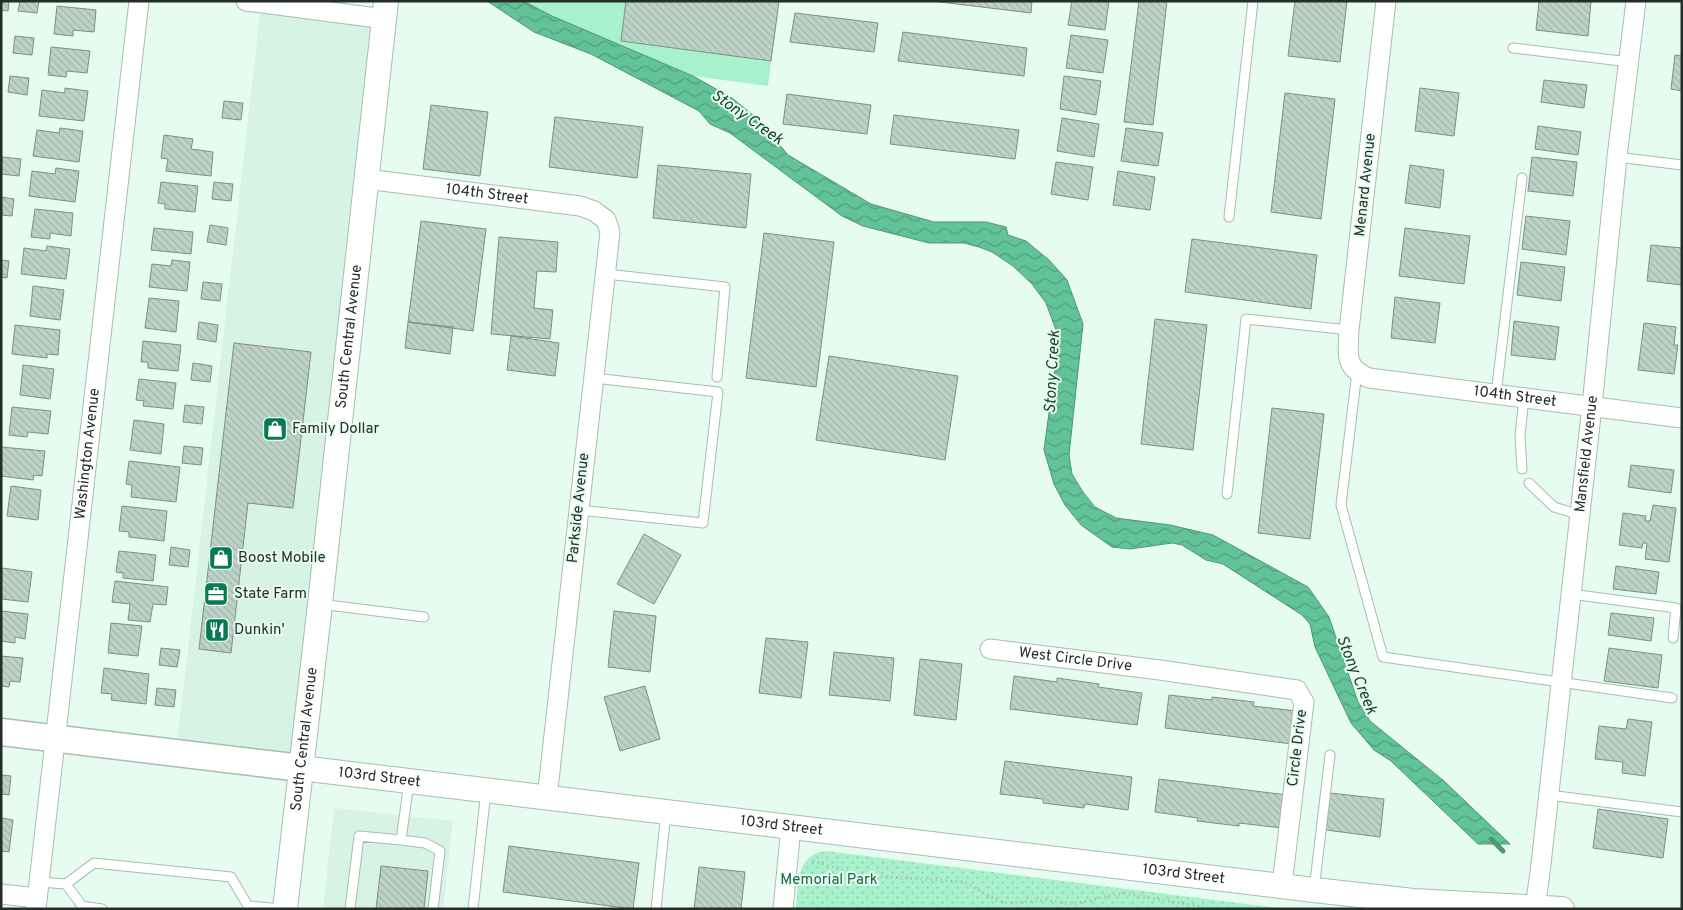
<svg xmlns="http://www.w3.org/2000/svg" width="1683" height="910" font-family="Overpass,sans-serif">
  <defs>
    <pattern id="park-dots" width="8" height="8" patternUnits="userSpaceOnUse" patternTransform="scale(1.25)"><rect width="8" height="8" fill="#a7f1cd"/><path d="M2 2h.1M6 6h.1" fill="none" stroke="#90cfb0" stroke-width="1.8" stroke-linecap="round"/></pattern>
    <pattern id="water-waves" width="16" height="10" patternUnits="userSpaceOnUse" patternTransform="scale(1.25)"><rect width="16" height="10" fill="#62c398"/><path d="M0 5q4-4 8 0t8 0" fill="none" stroke="#519f7c"/></pattern>
    <pattern id="building-back-hatch" width="6" height="6" patternUnits="userSpaceOnUse" patternTransform="scale(1.25)"><rect width="6" height="6" fill="#bed3c8"/><path d="M-1 5l2 2M0 0l6 6M5-1l2 2" fill="none" stroke="#a3b5ac"/></pattern>
  </defs>
  <rect width="100%" height="100%" fill="#e7fcf1"/>
  <!-- built -->
  <path fill="#d6f3e4" d="M261,4l124,15 -84,749 -125,-14z
    M334,808l119,13 -10,88h-120z"/>
  <!-- grass -->
  <path fill="#a7f1cd" d="M523,1h256l-11,85 -75,-10 -141,-60z"/>
  <!-- park -->
  <path fill="url(#park-dots)" d="M826,851l459,58h-489c3,-25 -1,-54 30,-58z"/>
  <!-- water -->
  <path fill="url(#water-waves)" stroke="#509677" d="M487,1h36l29,15 141,60 39,22 28,23 28,34 83,49 63,18h52l20,5 2,8 18,6 23,19 18,20 16,44 -14,131 3,19 11,18 12,15 21,11 54,7 43,10 95,52 21,30 29,85 12,19 74,60 66,63h-32l-87,-83 -17,-11 -23,-27 -36,-76 -5,-23 -8,-9 -79,-51 -17,-4 -24,-15 -10,-2 -42,6 -18,-2 -31,-22 -16,-20 -11,-21 -10,-34 15,-112 -13,-35 -14,-19 -19,-18 -21,-14 -13,-5 -15,-4h-35l-66,-17 -21,-10 -112,-83 -20,-9 -11,-13 -108,-57 -57,-22z"/>
  <g fill="none" stroke-linecap="round" stroke-linejoin="round">
    <!-- stream -->
    <path stroke="#509677" stroke-width="5" d="M1491,839l12,12"/>
  </g>
  <!-- building -->
  <path fill="url(#building-back-hatch)" stroke="#7c8f85" d="M1,1h8l-1,10 -7,-1z
    M20,1h19l-2,12 -19,-2z
    M626,1h153l-8,60 -150,-20z
    M932,1h100l-1,12z
    M1072,1h37l-4,29 -37,-5z
    M1139,1h28l-14,124 -29,-3z
    M1295,1h52l-7,61 -52,-6z
    M1539,1h52l-3,35 -52,-6z
    M57,6l39,4 -2,22 -21,-2v6l-19,-2z
    M795,13l83,10 -4,29 -84,-10z
    M903,32l124,16 -3,28 -126,-15z
    M1071,35l37,5 -5,33 -37,-5z
    M15,36l19,2 -2,17 -19,-2z
    M51,47l39,4 -3,22 -20,-2 -1,6 -18,-2z
    M1675,55l7,1v35l-11,-2z
    M10,76l19,2 -2,17 -19,-3z
    M1064,76l37,5 -5,34 -36,-6z
    M1544,80l43,5 -3,23 -43,-6z
    M65,88l23,3 -4,30 -45,-5 3,-26 23,3z
    M1420,88l39,5 -5,43 -39,-5z
    M1285,93l50,6 -14,120 -50,-7z
    M787,94l84,11 -4,29 -84,-10z
    M224,101l19,2 -2,17 -19,-2z
    M431,105l57,7 -8,64 -57,-7z
    M894,115l125,15 -4,29 -125,-15z
    M555,117l88,10 -6,51 -88,-11z
    M1062,118l37,6 -5,33 -37,-6z
    M1538,126l43,6 -3,23 -43,-6z
    M60,128l23,3 -4,31 -46,-6 4,-26 22,3z
    M1126,128l37,5 -5,33 -37,-5z
    M164,135l29,4 -2,10 22,3 -2,24 -45,-5 2,-12 -7,-1z
    M2,157l19,2 -2,17 -18,-2z
    M1532,157l45,5 -4,34 -45,-5z
    M1056,162l37,5 -5,33 -37,-6z
    M658,165l93,9 -5,54 -93,-10z
    M1410,165l34,5 -4,38 -35,-5z
    M56,168l23,3 -4,31 -46,-6 3,-25 23,3z
    M1118,171l37,6 -5,33 -37,-5z
    M161,182l37,4 -3,26 -30,-3v-5l-7,-1z
    M214,182l19,2 -2,17 -19,-2z
    M1,197l13,2 -2,17 -11,-1z
    M35,209l38,4 -2,23 -21,-3v6l-19,-2z
    M1526,216l44,5 -4,34 -44,-6z
    M421,221l65,8 -13,102 -65,-9z
    M210,225l18,3 -2,17 -19,-3z
    M154,228l39,4 -2,22 -40,-4z
    M1405,228l65,8 -6,48 -65,-8z
    M764,233l70,9 -18,145 -70,-9z
    M499,237l59,5 -2,30 -19,-1 -3,37 19,2 -3,29 -59,-5z
    M1192,239l125,16 -6,54 -126,-17z
    M1651,245l31,3v37l-35,-4z
    M47,246l23,3 -4,30 -45,-5 3,-26 22,3z
    M1,260l8,1 -2,17 -6,-1z
    M172,260l18,2 -3,29 -38,-4 3,-23 19,2z
    M1521,262l44,5 -4,34 -44,-6z
    M203,282l19,2 -2,17 -19,-2z
    M33,286l31,4 -4,30 -30,-4z
    M1395,297l45,6 -5,40 -44,-5z
    M149,298l30,3 -3,31 -31,-4z
    M1155,319l52,6 -14,125 -52,-6z
    M1514,321l45,6 -4,33 -44,-5z
    M199,322l19,3 -2,17 -19,-3z
    M408,322l45,5 -3,27 -45,-6z
    M1644,323l32,4 -2,18h4l-4,29 -36,-4z
    M15,325l45,5 -2,25 -11,-1v4l-35,-4z
    M511,336l48,7 -4,33 -48,-6z
    M143,341l38,4 -3,26 -30,-3v-6h-7z
    M234,343l77,9 -18,156 -45,-5 -17,150 -32,-4z
    M829,356l129,20 -13,84 -129,-20z
    M193,363l19,3 -2,16 -19,-2z
    M23,365l31,4 -4,30 -30,-4z
    M139,379l37,4 -3,26 -30,-3 1,-5 -8,-1z
    M185,405l19,2 -2,17 -19,-2z
    M12,407l39,4 -3,23 -20,-2 -1,5 -18,-2z
    M1272,408l52,6 -14,125 -52,-6z
    M134,420l30,4 -3,30 -31,-4z
    M184,446l19,2 -2,17 -19,-2z
    M1,447l44,4 -3,25 -8,-1 -1,5 -32,-4z
    M129,461l51,6 -4,35 -45,-5 1,-12 -6,-1z
    M1631,465l43,5 -3,23 -43,-6z
    M11,486l30,4 -3,30 -31,-4z
    M1653,505l23,3 -7,54 -24,-3 2,-16h-4l-1,5 -23,-3 4,-32 23,3 -1,5h5z
    M122,506l45,5 -3,30 -35,-4v-5l-10,-1z
    M644,534l37,21 -27,49 -37,-20z
    M171,547l19,3 -2,17 -19,-2z
    M119,551l37,4 -3,26 -30,-3v-5l-7,-1z
    M1616,566l43,6 -3,22 -43,-5z
    M2,568l30,4 -4,30 -27,-3z
    M115,581l53,6 -2,18 -13,-1 -3,18 -22,-2 2,-16 -18,-2z
    M1,611l27,3 -3,25 -10,-2v6l-14,-2z
    M614,611l42,5 -6,56 -42,-5z
    M1611,613l43,5 -3,23 -43,-6z
    M111,623l31,3 -4,30 -30,-3z
    M766,638l42,4 -7,56 -42,-5z
    M161,648l19,2 -3,17 -18,-2z
    M1609,648l53,7 -4,33 -54,-7z
    M834,652l60,6 -4,43 -61,-6z
    M1,656l22,2 -3,24 -10,-1 -1,6 -8,-1z
    M920,659l42,5 -6,56 -42,-5z
    M104,668l45,6 -3,30 -35,-4 1,-6 -11,-1z
    M1014,676l43,6v-4l42,6 -1,3 44,6 -5,32 -127,-16z
    M645,686l15,53 -40,12 -16,-54z
    M157,688l19,2 -2,17 -19,-2z
    M1169,695l43,5v-3l42,5 -1,4 43,5 -4,33 -127,-16z
    M1628,719l24,3 -7,54 -23,-3 1,-11 -28,-3 4,-33 27,3z
    M1005,761l127,16 -4,33 -43,-6 -1,4 -41,-5v-4l-43,-5z
    M1,775l10,1 -2,19 -8,-1z
    M1159,779l128,16 -5,33 -43,-5v3l-42,-5 1,-3 -43,-6z
    M1330,793l54,6 -4,38 -54,-7z
    M1598,809l70,10 -5,39 -70,-10z
    M1,818l12,2 -4,32 -8,-1z
    M509,846l130,17 -6,46 -130,-17z
    M381,866l47,5 -4,38h-48z
    M699,867l46,5 -4,37h-47z"/>
  <g fill="none" stroke-linecap="round" stroke-linejoin="round">
    <defs>
      <path id="service" d="M1513,48l116,14
        M1617,157l65,8
        M1229,217l24,-216
        M606,274l119,13 -8,90
        M1357,372l-16,133 42,152 289,41
        M1496,394l26,-216
        M1522,469l-2,-33 4,-39
        M1529,483l25,24 26,8
        M1227,494l19,-175 103,11
        M579,510l124,13 15,-131 -124,-14
        M1571,594l105,14 -3,30
        M320,604l104,13
        M409,782l-8,58 24,3 15,8 -7,58
        M1549,795l133,17
        M39,882l27,2 28,-21 137,14 17,29 35,3
        M66,884l16,22 20,3
        M1314,890l16,-135
        M350,909l9,-73 42,4
        M473,909l13,-118
        M656,909l10,-97"/>
      <g id="minor">
        <path d="M246,1l139,18"/>
        <path id="s1" d="M1386,1l-37,329c-1,24 -5,38 20,48l313,40"/>
        <path id="s2" d="M366,179l214,27 14,5 12,9 4,12 -63,566"/>
        <path id="s3" d="M990,649l170,21 137,20 7,12 -22,183"/>
        <path d="M1,894l36,4"/>
        <path id="s4" d="M1535,907l5,-34 52,-467 25,-249 19,-156"/>
        <path id="s5" d="M36,909l103,-908"/>
        <path d="M783,909l8,-82"/>
      </g>
      <g id="tertiary">
        <path id="s6" d="M301,768l1013,122 99,11 149,8"/>
        <path id="s7" d="M285,909l35,-305 66,-603"/>
      </g>
      <path id="secondary" d="M1,732l300,36"/>
    </defs>
    <!-- service casing -->
    <use href="#service" stroke="#a8bcb1" stroke-width="11"/>
    <!-- minor casing -->
    <use href="#minor" stroke="#a8bcb1" stroke-width="21"/>
    <!-- tertiary casing -->
    <use href="#tertiary" stroke="#a8bcb1" stroke-width="26"/>
    <!-- secondary casing -->
    <use href="#secondary" stroke="#a8bcb1" stroke-width="29"/>
    <!-- path -->
    <path stroke="#a4b4ac" stroke-width="3" stroke-dasharray="1 4" stroke-linecap="butt" d="M813,861l46,14 105,7 32,18 12,3 38,-3 28,4 48,-11 93,16"/>
    <!-- service -->
    <use href="#service" stroke="#fff" stroke-width="9"/>
    <!-- minor -->
    <use href="#minor" stroke="#fff" stroke-width="19"/>
    <!-- tertiary -->
    <use href="#tertiary" stroke="#fff" stroke-width="24"/>
    <!-- secondary -->
    <use href="#secondary" stroke="#fff" stroke-width="26"/>
  </g>
  <!-- icons -->
  <defs>
    <symbol id="shop-square" viewBox="-11 -11 22 22"><rect x="-9" y="-9" width="18" height="18" rx="4" fill="#087954" stroke="#e7fcf1"/><path d="M-5-2.5h2.3a2.7 3.5 0 0 1 5.4 0H5L5.5 6h-11ZM-1.5-2.5h3a1.5 2.3 0 0 0-3 0Z" fill="#fff"/></symbol>
    <symbol id="office-square" viewBox="-11 -11 22 22"><rect x="-9" y="-9" width="18" height="18" rx="4" fill="#087954" stroke="#e7fcf1"/><path d="M-6-3h4V-5.5h4V-3h4V5H-6ZM-1-4.5V-3h2v-1.5ZM-6 0V1H6V0Z" fill="#fff"/></symbol>
    <symbol id="restaurant-square" viewBox="-11 -11 22 22"><rect x="-9" y="-9" width="18" height="18" rx="4" fill="#087954" stroke="#e7fcf1"/><path d="M-5-6h1v4h1v-4h1v4h1v-4h1v5L-1.5 .5V6h-2V.5L-5-1ZM5-6V6H3V1.5H1.5Q1.5-4 5-6Z" fill="#fff"/></symbol>
  </defs>
  <g fill-rule="evenodd">
    <use href="#shop-square" x="261" y="415" width="28" height="28"/>
    <use href="#shop-square" x="207" y="544" width="28" height="28"/>
    <use href="#office-square" x="202" y="580" width="28" height="28"/>
    <use href="#restaurant-square" x="203" y="616" width="28" height="28"/>
  </g>
  <g text-anchor="middle" dominant-baseline="central" stroke-width="4" stroke-linejoin="round" paint-order="stroke">
    <!-- street labels -->
    <g font-size="15" fill="#252d29" stroke="#e7fcf1">
      <text transform="translate(1366 185) rotate(-84)">Menard Avenue</text>
      <text stroke="none"><textPath href="#s2" startOffset="122">104th Street</textPath></text>
      <text stroke="none"><textPath href="#s7" startOffset="576">South Central Avenue</textPath></text>
      <text stroke="none"><textPath href="#s1" startOffset="536">104th Street</textPath></text>
      <text stroke="none"><textPath href="#s4" startOffset="456">Mansfield Avenue</textPath></text>
      <text stroke="none"><textPath href="#s5" startOffset="458">Washington Avenue</textPath></text>
      <text transform="translate(579 508) rotate(-84)">Parkside Avenue</text>
      <text stroke="none"><textPath href="#s3" startOffset="86">West Circle Drive</textPath></text>
      <text stroke="none"><textPath href="#s7" startOffset="171">South Central Avenue</textPath></text>
      <text transform="translate(1298 748) rotate(-83)">Circle Drive</text>
      <text stroke="none"><textPath href="#s6" startOffset="79">103rd Street</textPath></text>
      <text stroke="none"><textPath href="#s6" startOffset="484">103rd Street</textPath></text>
      <text stroke="none"><textPath href="#s6" startOffset="889">103rd Street</textPath></text>
    </g>
    <!-- poi labels -->
    <g font-size="15" fill="#252d29" stroke="#e7fcf1" text-anchor="start">
      <text x="292" y="429">Family Dollar</text>
      <text x="238" y="558">Boost Mobile</text>
      <text x="234" y="594">State Farm</text>
      <text x="234" y="630">Dunkin'</text>
    </g>
    <!-- park labels -->
    <g font-size="15" fill="#1b6448" stroke="#e7fcf1">
      <text x="829" y="880">Memorial Park</text>
    </g>
    <!-- water labels -->
    <g font-size="16" font-style="italic" fill="#153f2d" stroke="#e7fcf1">
      <text transform="translate(747 118) rotate(35)">Stony Creek</text>
      <text transform="translate(1053 372) rotate(-87)">Stony Creek</text>
      <text transform="translate(1356 675) rotate(68)">Stony Creek</text>
    </g>
  </g>
  <!-- border -->
  <rect width="1683" height="910" fill="none" stroke="#252d29" stroke-width="5"/>
</svg>
